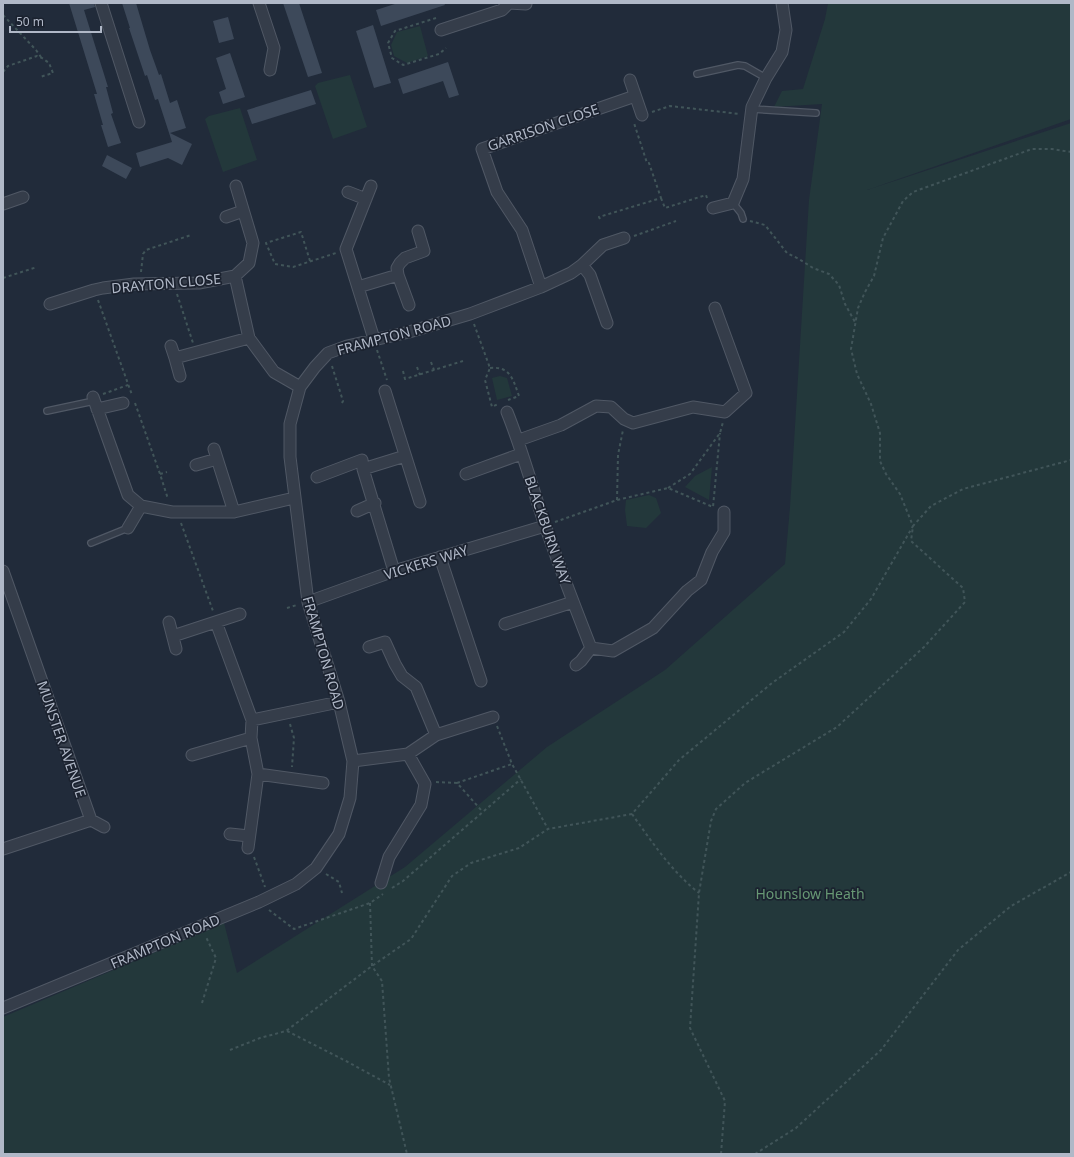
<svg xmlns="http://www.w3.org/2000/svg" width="1074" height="1157" font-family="'Noto Sans',sans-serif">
  <rect width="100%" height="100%" fill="#212b3a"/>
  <!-- green -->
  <path fill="#23383b" d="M828,3h243v116l-204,71 204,-67v1031h-1068v-137l221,-94 13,50 168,-106 142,-120 118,-77 120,-106 5,-57 19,-307 13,-96 -48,3 8,-16 21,-2 22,-70z
    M420,26l8,30 -21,7 -13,-7 -3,-11 6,-13z
    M350,75l17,52 -34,12 -18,-53 3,-3z
    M240,108l17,52 -34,12 -18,-53 4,-3z
    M500,376l7,2 5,18 -15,4 -5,-22z
    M712,467l-3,33 -24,-13 10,-11z
    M649,495l7,3 5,15 -15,15 -19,-2 -2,-16 1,-10z"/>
  <!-- building -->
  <path fill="#3d495a" d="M69,3h25l1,4 -11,3 24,77h-2l7,26 -2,1 10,29 -13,4 -7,-22h2l-9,-31h3z
    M122,3h14l14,47 9,25 2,-1 9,29 7,-3 9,28 -16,5 22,11 -10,21 -14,-7 -28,9 -4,-14 36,-11 -14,-43 -3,1 -8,-25 -2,1 -16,-48h1z
    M283,3h16l23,70 -14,4z
    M398,3h46l1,2 -64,21 -5,-16z
    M228,17l6,22 -15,4 -6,-22z
    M373,25l18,58 -17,5 -18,-57z
    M230,53l15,44 -22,7 -4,-12 7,-3 -10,-31z
    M448,62l11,33 -10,3 -6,-17 -40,13 -5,-15z
    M311,90l5,14 -64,20 -5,-14z
    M107,155l25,13 -6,11 -24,-13z"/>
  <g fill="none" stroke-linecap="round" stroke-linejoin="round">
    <defs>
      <path id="service" d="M697,74l41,-9 7,1 21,12
        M752,109l64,4
        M733,203l8,10 2,6
        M47,411l47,-10
        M91,543l37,-15"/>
      <path id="minor" d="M101,3l38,119
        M259,3l15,45 -4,22
        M509,3l17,1
        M441,30l61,-20 7,-7
        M630,80l12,35
        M371,186l-25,63 28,90
        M348,192l18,7
        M3,204l20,-7
        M713,208l20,-5 10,-24 9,-72 14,-29 16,-26 4,-22 -4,-27
        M226,217l17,-6
        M582,265l8,10 17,48
        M235,276l14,62 25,34 26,15
        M358,287l40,-12
        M541,287l-19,-57 -25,-38 -15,-43 153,-53
        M50,304l44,-14 9,-2 31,-4 65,-1 36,-7 14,-13 4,-20 -17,-57
        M409,305l-11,-30 -1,-7 3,-5 5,-5 19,-7 -6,-20
        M171,346l4,12
        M180,376l-5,-18 74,-20
        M385,391l35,111
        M93,397l35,98 13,11 31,6h62l60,-14
        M97,409l26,-6
        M507,412c15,37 25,75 38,113 14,41 30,82 46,123l-10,13 -5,4
        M519,440l42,-15 35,-19 15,1 13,12 9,4 60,-16 32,5 21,-19 -31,-85
        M214,449l20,63
        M196,465l21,-6
        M363,469l42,-13
        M466,474l55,-20
        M317,477l45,-17 1,9 31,102
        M357,511l18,-8
        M128,528l13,-22
        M440,557l41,124
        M3,571l88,249 -88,29
        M308,602l86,-31 151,-45
        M169,622l7,27
        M216,622l36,98
        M505,624l68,-22
        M173,636l67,-22
        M369,647l16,-5 10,22 7,12 14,11 20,48
        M591,648l22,3 40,-23 34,-37 14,-11 11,-28 12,-20v-20
        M192,755l59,-17
        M353,761l55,-7 28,-19 57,-18
        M258,774l65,9
        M91,820l13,7
        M230,834l19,2
        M248,848l10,-74 -7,-36 1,-18 87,-18
        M381,883l8,-26 32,-52 4,-21 -17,-30
        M3,1008l256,-106 37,-18 20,-16 23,-34 11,-36 3,-37 -14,-59 -31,-100 -18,-145v-33l10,-37 15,-20 13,-14 19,-7 62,-14 61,-18 71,-27 30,-14 11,-8 21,-20 21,-7"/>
    </defs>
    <!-- service casing -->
    <use href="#service" stroke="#505865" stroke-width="8"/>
    <!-- minor casing -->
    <use href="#minor" stroke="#505865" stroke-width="13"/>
    <!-- path -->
    <path stroke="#415559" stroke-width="2" stroke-dasharray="3 3" stroke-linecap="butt" d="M3,15l33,35 5,7
      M436,18l-41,13 -7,12 4,15 11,7 36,-11 7,-6
      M3,72l5,-6 29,-10 5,2 7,5 4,10 -13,4
      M652,112l18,-6 70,8
      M661,198l4,10 41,-13 1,3
      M600,219l-1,-2 62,-19 -12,-35h-2l-13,-40
      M750,221l15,4 22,28 12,6 14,9 16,6 10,11 6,19 10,18
      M634,236l42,-15
      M310,261l-9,-29 -35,11 9,21 18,3 43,-14
      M141,272l2,-18 3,-4 45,-15
      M3,278l34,-11
      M177,294l16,49
      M98,300l34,95
      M474,324l16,44 -5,12 7,27 6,-3
      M377,350l10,30
      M431,362l3,8
      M332,366l11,35 -2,4
      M417,367l3,8
      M490,368c20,-2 23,11 29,28l-11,4
      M403,371l2,8 58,-18
      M103,394l25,-9
      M135,403l25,71 8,25
      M160,474l7,-2
      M668,488l22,-14 30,-41 3,-11
      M617,500l1,-45 5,-25
      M555,522l62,-22 51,-12 45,19 7,-74
      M181,523l32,88
      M287,608l10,-3
      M290,724l4,14 -2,29
      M497,726l15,38 36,65
      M436,782l21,1 25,28
      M457,783l55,-19
      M632,814c20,28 40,58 67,79
      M254,857l11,30
      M326,874l13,8 3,11
      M392,888l11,-7 118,-102
      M370,903l2,63 10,15 7,97 18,76
      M269,910l25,19 76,-26 13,-9
      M202,1003l14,-45 -10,-21
      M287,1031l59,30 44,24
      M230,1050l30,-12 26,-7 86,-65 39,-27 41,-63 19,-13 48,-15 29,-19 84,-15 47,-54 93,-77 72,-51 27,-33 42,-73 -13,-32 -14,-20 -6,-13v-28l-9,-29 -14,-30 -6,-25 7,-41 7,-16 9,-16 9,-38 20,-37 10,-9 119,-43h20l19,3
      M721,1154l4,-53 -35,-73 9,-135 12,-72 5,-12 29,-26 92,-56 87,-80 41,-45 -2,-14 -52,-47 2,-15 18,-20 32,-17 108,-29
      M755,1154l41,-26 85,-78 77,-100 53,-44 60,-34"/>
    <!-- service -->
    <use href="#service" stroke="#353d4a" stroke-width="5.5"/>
    <!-- minor -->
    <use href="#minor" stroke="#353d4a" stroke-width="11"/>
  </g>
  <g text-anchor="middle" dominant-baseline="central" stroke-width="3.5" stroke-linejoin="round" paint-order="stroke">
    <!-- street labels -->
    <g font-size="14" fill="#b0b8c7" stroke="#1b222f">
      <text transform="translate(543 127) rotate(-19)">GARRISON CLOSE</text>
      <text transform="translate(166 283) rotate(-5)">DRAYTON CLOSE</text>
      <text transform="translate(394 335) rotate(-15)">FRAMPTON ROAD</text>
      <text transform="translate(548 530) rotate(71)">BLACKBURN WAY</text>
      <text transform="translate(426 562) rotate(-17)">VICKERS WAY</text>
      <text transform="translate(324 653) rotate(74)">FRAMPTON ROAD</text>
      <text transform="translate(62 739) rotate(71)">MUNSTER AVENUE</text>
      <text transform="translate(165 941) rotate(-23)">FRAMPTON ROAD</text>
    </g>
    <!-- park labels -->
    <g font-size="14" fill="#679874" stroke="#1b222f">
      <text x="810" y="893">Hounslow Heath</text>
    </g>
  </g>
  <!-- border -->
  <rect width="1074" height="1157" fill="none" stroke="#b0b8c7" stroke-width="8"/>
  <!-- scale -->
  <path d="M10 26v6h91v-6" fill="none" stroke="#b0b8c7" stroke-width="2"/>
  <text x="16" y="26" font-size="12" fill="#b0b8c7" stroke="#1b222f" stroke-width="3" paint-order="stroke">50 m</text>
</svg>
